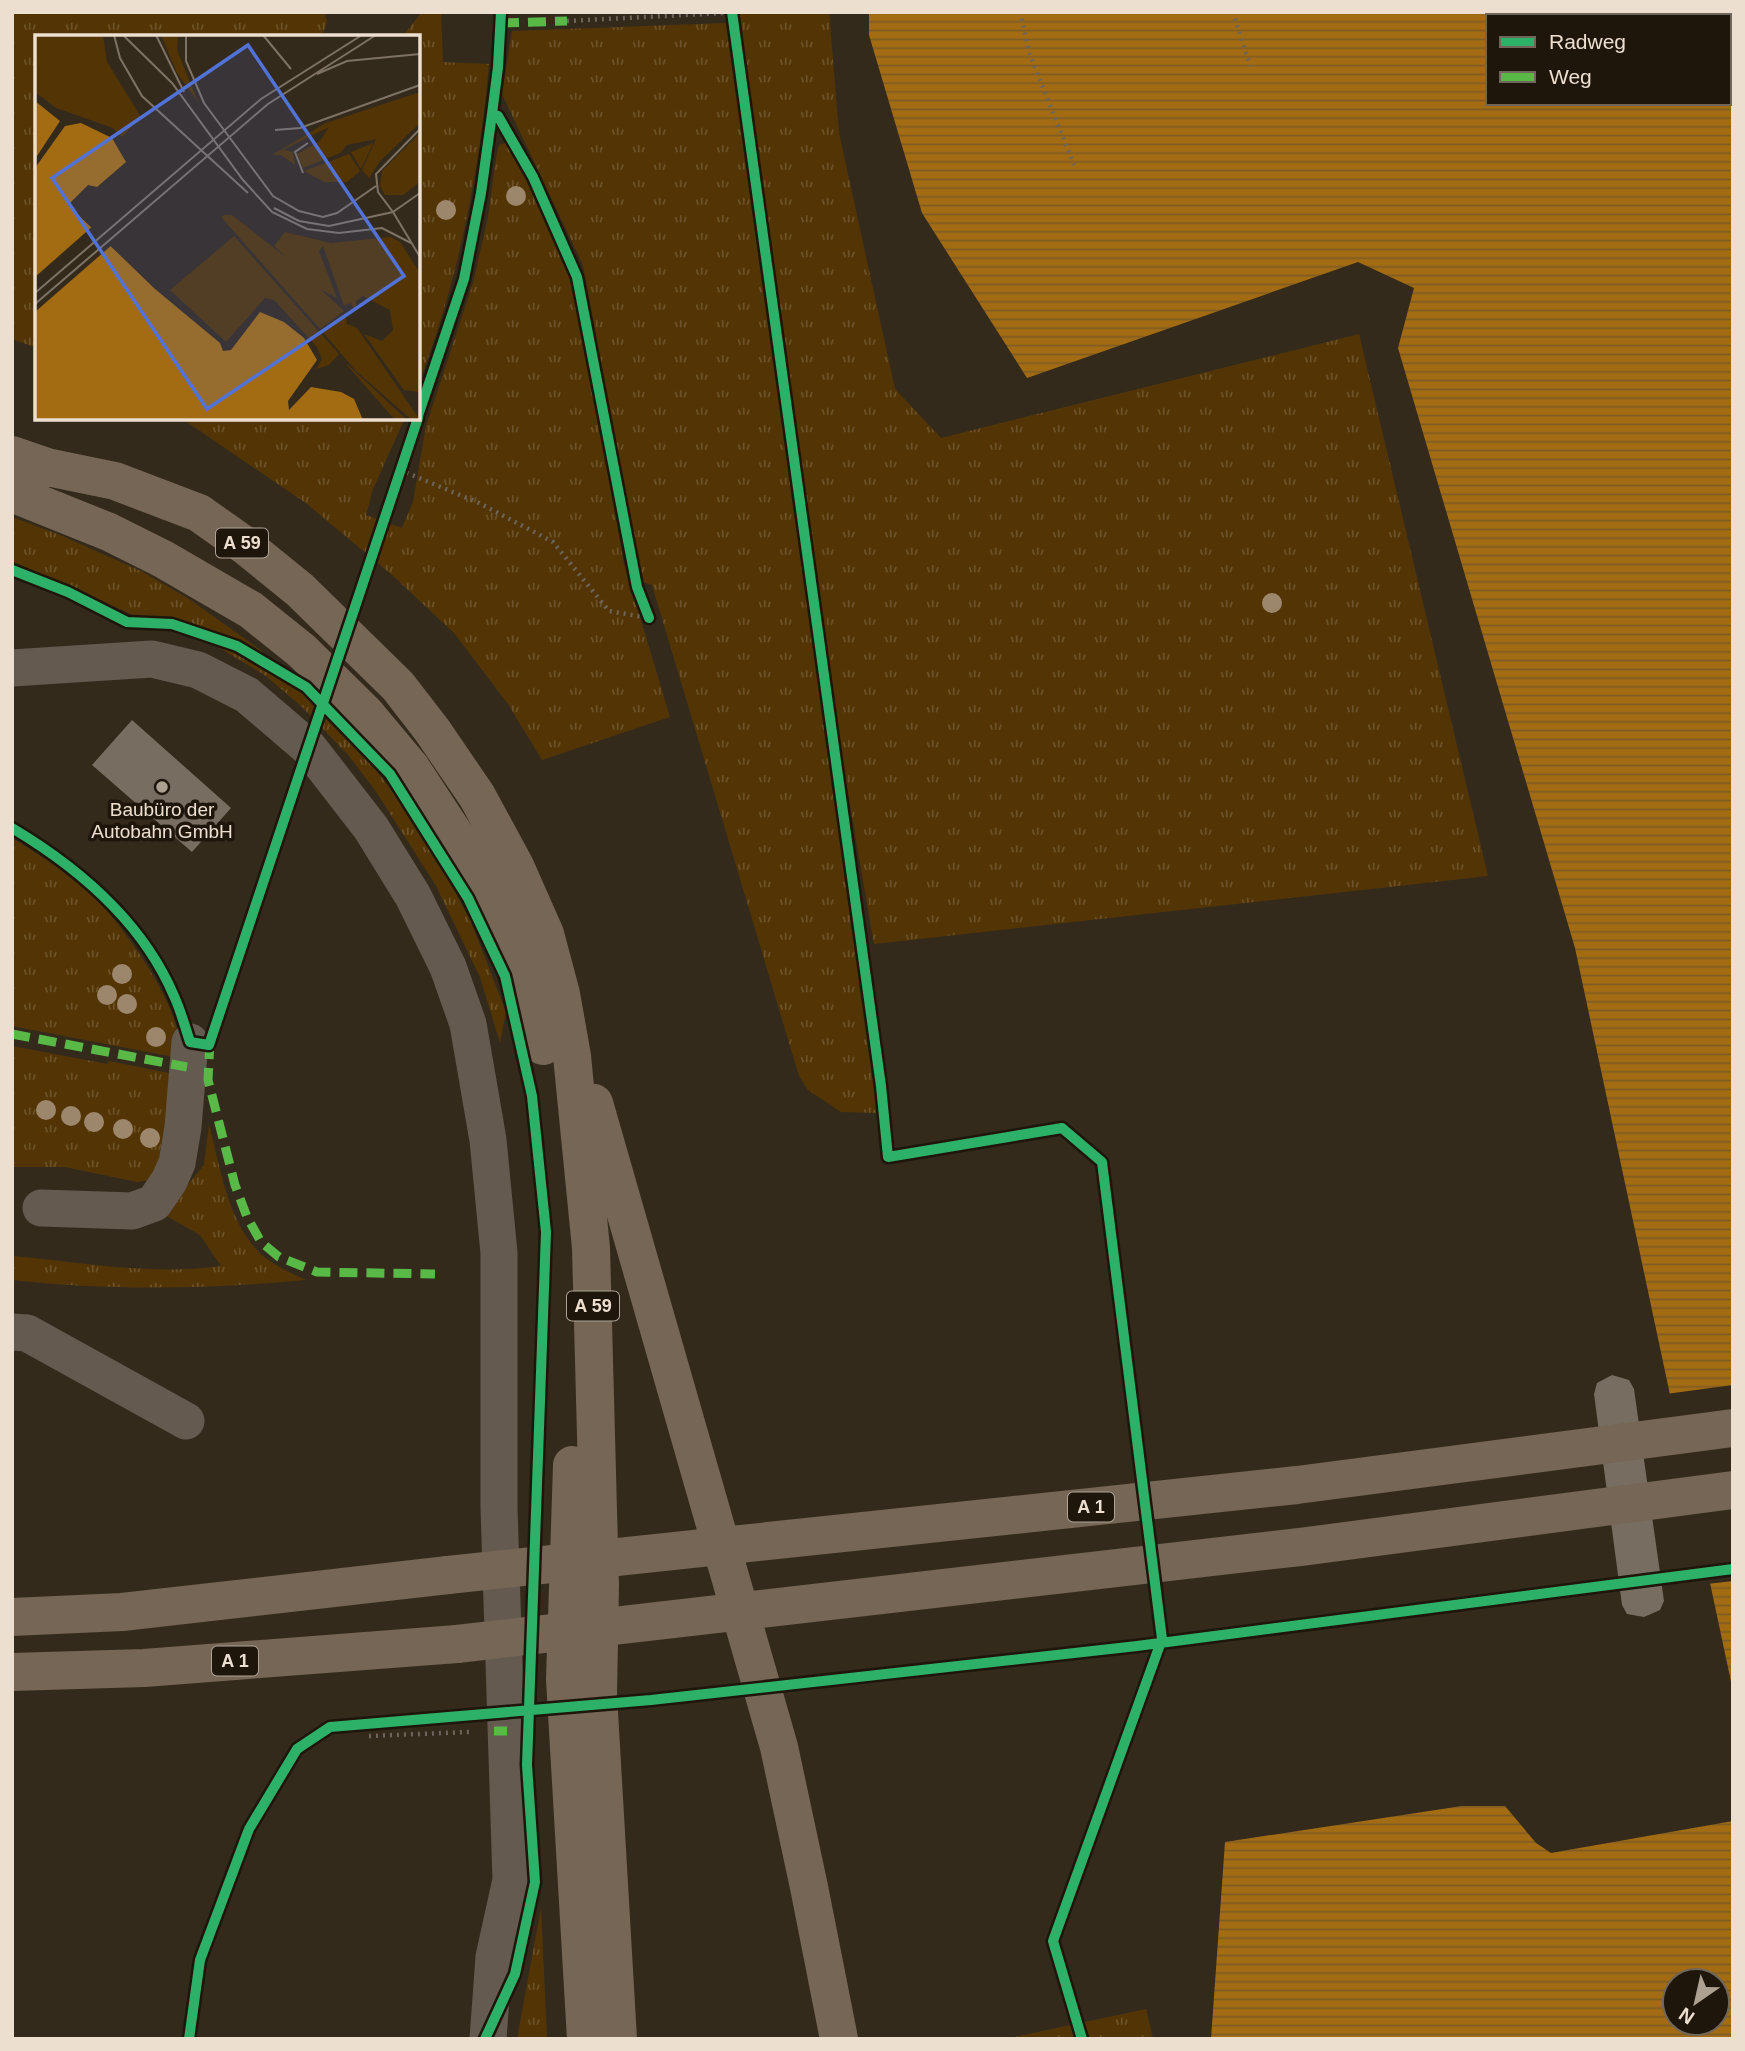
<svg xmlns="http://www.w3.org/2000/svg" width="1745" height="2051" font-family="Helvetica,sans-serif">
  <defs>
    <pattern id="grass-tufts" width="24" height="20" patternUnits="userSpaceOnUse" patternTransform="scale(1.75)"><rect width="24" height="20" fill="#533505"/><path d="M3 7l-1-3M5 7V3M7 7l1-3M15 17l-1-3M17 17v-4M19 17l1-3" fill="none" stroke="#6c5228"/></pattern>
    <pattern id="water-rules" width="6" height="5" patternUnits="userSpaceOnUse" patternTransform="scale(1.75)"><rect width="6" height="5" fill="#a46c12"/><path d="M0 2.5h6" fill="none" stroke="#7f5c24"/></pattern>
  </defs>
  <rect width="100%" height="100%" fill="#342a1c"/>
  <!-- grass -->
  <path fill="url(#grass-tufts)" d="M12,12h312l3,9 -5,16h-285v311l-25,-9z
    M422,12h19l2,50 46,2c-10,110 -31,218 -71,321v-348h-16z
    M736,12h93l10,121 56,256 46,49 418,-104 129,542 -614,68 -42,-243z
    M726,23l152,1090 -37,-1 -33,-22 -9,-14 -147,-491 -11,-4 -58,-316 -81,-171 10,-63z
    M505,143l6,2 63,138 50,281 46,153 -128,43 -34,-56 -54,-71 -62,-58 -85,-71 -126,-86h224l-32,71 -7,26 36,13 11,-26 13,-76 47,-143 15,-66 9,-65 2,-7z
    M12,517l48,18 83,37 46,27 70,50 45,41 59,63 60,79 48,90 35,90 -6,31 -20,-66 -45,-93 -60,-94 -26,-34 -47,-49 -36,-31 -79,-48 -24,3 -21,-12 -130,-58z
    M12,838c31,19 62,39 87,64 25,26 80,103 79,139 -1,5 -3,11 -4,16l-162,-31z
    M12,1046l95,18 2,-3 65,13 -14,77 -1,24 -8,5 -14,2 -72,-15h-53z
    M209,1125c12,44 19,104 58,134 12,9 26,15 39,21 -100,9 -194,11 -294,0v-24c69,6 141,20 209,10l-21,-31 -37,-21 41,-49z
    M541,1908l6,131h-30z
    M1146,2009l7,30h-148z"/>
  <!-- water -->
  <path fill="url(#water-rules)" fill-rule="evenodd" d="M869,12h864v1679l-158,-743 -177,-600 16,-60 -56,-26 -331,116 -105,-165 -53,-178zM1488,16h241v87h-241z
    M1462,1806h43l31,37 15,10 182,-32v218h-522l14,-197zM1675,1981h42v42h-42z"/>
  <!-- pier -->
  <path fill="#342a1c" d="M1733,1385v196l-26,3 -41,-190z"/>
  <!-- building -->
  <path fill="#776d61" d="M132,720l99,88 -39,44 -100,-87z
    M1612,1375l17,5 5,9 30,212 -4,9 -16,7 -17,-3 -5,-9 -28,-211 3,-11z"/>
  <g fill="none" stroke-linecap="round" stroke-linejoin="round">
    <!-- path -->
    <path stroke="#6d655b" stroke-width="4.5" stroke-dasharray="2 5" stroke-linecap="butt" d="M1020,12l10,43 44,110
      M1233,12l17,54
      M567,21l157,-8
      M400,470l79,33 74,39 56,69 40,7
      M369,1736l100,-4"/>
    <!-- minor -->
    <path stroke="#645a50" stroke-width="37" d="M12,668l140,-9 46,11 49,25 62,53 62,80 42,68 35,71 20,57 20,116 11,113v255l12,372 -17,77 -6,82
      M41,1208l91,3 22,-8 15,-22 8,-18 6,-36 7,-85
      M12,1332l15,1 159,88"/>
    <!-- highway -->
    <path stroke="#756656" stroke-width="38" d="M12,455l35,12 68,14 84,32 48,34 53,43 98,96 34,44 45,66 38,70 30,68 16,60 11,62 19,192 9,337 -2,110 20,344
      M12,493l97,39 54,27 88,51 51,41 63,62 46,55 53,81 36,68 34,81 9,48
      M594,1103l185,644 30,140 30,152
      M572,1465l-7,214 21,360
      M12,1617l110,-5 326,-37
      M12,1672l132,-4 313,-24"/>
    <!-- highway-bridge -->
    <path stroke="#756656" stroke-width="38" d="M448,1575l849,-90 436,-57
      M457,1644l843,-97 433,-57"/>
    <!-- quiet -->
    <path stroke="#58b947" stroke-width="9" stroke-dasharray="18 9" stroke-linecap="butt" d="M501,23l66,-2
      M12,1034l175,33
      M210,1041l-2,39 27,105 12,32 14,25 18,15 38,15 118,2
      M494,1731h13"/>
    <defs>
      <path id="cycleway" d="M732,12l149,1074 7,71 174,-29 40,34 60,477 -109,302 29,98
        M492,114l6,2 35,61 44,100 60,310 12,31
        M418,416l46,-137 17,-86 11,-79 6,-47 3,-55
        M12,570l56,22 59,30 45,2 65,22 69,41 84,87 78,124 37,78 27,120 14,136 -19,533 8,117 -20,92 -30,65
        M12,828c67,40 131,95 162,168 7,15 11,31 16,46l19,3 209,-627
        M189,2039l11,-79 49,-131 48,-80 33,-22 321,-27 486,-54 596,-77"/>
    </defs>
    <!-- cycleway casing -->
    <use href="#cycleway" stroke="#1f160b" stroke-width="15"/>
    <!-- cycleway -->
    <use href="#cycleway" stroke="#2db169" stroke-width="10"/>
  </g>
  <!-- trees -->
  <g fill="#9d876c">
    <circle cx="516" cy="196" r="10"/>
    <circle cx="446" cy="210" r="10"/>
    <circle cx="1272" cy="603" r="10"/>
    <circle cx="122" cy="974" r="10"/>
    <circle cx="107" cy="995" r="10"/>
    <circle cx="127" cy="1004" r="10"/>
    <circle cx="156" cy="1037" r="10"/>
    <circle cx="46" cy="1110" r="10"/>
    <circle cx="71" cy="1116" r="10"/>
    <circle cx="94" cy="1122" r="10"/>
    <circle cx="123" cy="1129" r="10"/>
    <circle cx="150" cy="1138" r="10"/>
  </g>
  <!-- markers -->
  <circle fill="#aca091" stroke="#1f160b" stroke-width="2.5" cx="162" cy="787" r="7"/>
  <g text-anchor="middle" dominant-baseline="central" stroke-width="7" stroke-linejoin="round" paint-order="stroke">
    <!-- shield labels -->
    <g fill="#1f160b" stroke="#aea395" stroke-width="2">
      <rect x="216" y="528.5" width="52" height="29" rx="5"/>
      <rect x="567" y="1291.5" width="52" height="29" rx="5"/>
      <rect x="1068" y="1492.5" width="46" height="29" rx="5"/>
      <rect x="212" y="1646.5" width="46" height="29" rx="5"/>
    </g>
    <g font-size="18" font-weight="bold" fill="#ecdfd0">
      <text x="242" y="543">A 59</text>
      <text x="593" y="1306">A 59</text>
      <text x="1091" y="1507">A 1</text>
      <text x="235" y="1661">A 1</text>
    </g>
    <!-- poi labels -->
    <g font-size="19" fill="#ecdfd0" stroke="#1f160b">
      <text x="162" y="809">Baubüro der<tspan x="162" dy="22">Autobahn GmbH</tspan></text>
    </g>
  </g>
  <!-- overview -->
  <g transform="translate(35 35)">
    <rect width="385" height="385" fill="#342a1c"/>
    <path d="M0,0h68l4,27 34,55 -19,20 -9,-9 -57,-20 -21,-16zM126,0h17l-1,15 21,52 -21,-29zM385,57v31l-40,38 -11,17 -7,-8 14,-31 -29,6 -7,8 -37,15 -6,-14 23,-13 9,-14 -46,23 10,2 2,13 -14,-10h-9l54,-32zM385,98v49l-17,13h-18l-5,-9 2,-15zM338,108v1l-12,25 -10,-17zM314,119l11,17 -13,11h-23l-20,-11zM190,180h7l56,44 56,52 -24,18 -99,-112zM250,197l46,11 59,-6 10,5 20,31v119l-16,-2 -40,-56 18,7 11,-11 -3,-20 -27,-14 -7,5v10l-6,-8 -6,3 -21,-60 -4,5 18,47 -19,-10 -44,-42zM199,201l105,118 -10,11 -13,4 6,-10 -5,-12 -43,-47 -9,-2 -39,44 -56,-52zM310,278l2,11 10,4 63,92h-8l-57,-50 -33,-39zM311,329h1l60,56h-12z" fill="#533505"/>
    <path d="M0,66l25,20 -25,38zM46,88l31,15 14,24 -29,25 -9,-2 -20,20 87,84 65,54 3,8 8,-1 29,-38 24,10 20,16 13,22 -29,41 1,9 22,-23 30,5 13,7 9,21h-328v-252l30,-42z" fill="#a46c12"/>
    <path d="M59,190l19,19 -78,68v-35z" fill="#342a1c"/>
    <path fill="none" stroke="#7e7264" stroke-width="2" d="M79,0l6,23 22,38 106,97M88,0l49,48 71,97 29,32 35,17 32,4 43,-5 29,15M121,0l28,57M151,0v26l18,42 69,93 26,15 24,6 14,-4 39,-27M228,0l28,34M282,39l30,-13 73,-7M240,95l25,-2 120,-43M268,138l-8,-21 13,-9M385,158l-27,19 27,45M239,173l25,13 30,5 64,-14M358,177l-15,-20 -2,-18 44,-45M0,258l226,-194 101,-64M0,269l233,-200 108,-69"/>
    <path fill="#5172d6" fill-opacity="0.15" stroke="#5172d6" stroke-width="3.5" d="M213,10l156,231 -197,133 -155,-231z"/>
    <rect width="385" height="385" fill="none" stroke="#ecdfd0" stroke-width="3.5"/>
  </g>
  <!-- border -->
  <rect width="1745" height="2051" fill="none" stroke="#ecdfd0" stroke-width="28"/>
  <!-- legend -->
  <rect x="1486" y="14" width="245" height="91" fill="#1f160b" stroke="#71665a" stroke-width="2"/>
  <rect x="1500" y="37" width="35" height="10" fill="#2db169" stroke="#71665a" stroke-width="2"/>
  <text x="1549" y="49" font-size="21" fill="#ecdfd0">Radweg</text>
  <rect x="1500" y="72" width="35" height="10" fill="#58b947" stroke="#71665a" stroke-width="2"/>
  <text x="1549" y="84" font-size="21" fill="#ecdfd0">Weg</text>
  <!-- north arrow -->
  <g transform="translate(1696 2002) rotate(214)"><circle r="33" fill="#1f160b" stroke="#71665a" stroke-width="2"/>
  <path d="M0-5L12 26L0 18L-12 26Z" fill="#aca091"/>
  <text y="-10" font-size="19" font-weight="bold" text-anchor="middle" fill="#ecdfd0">N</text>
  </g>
</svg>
